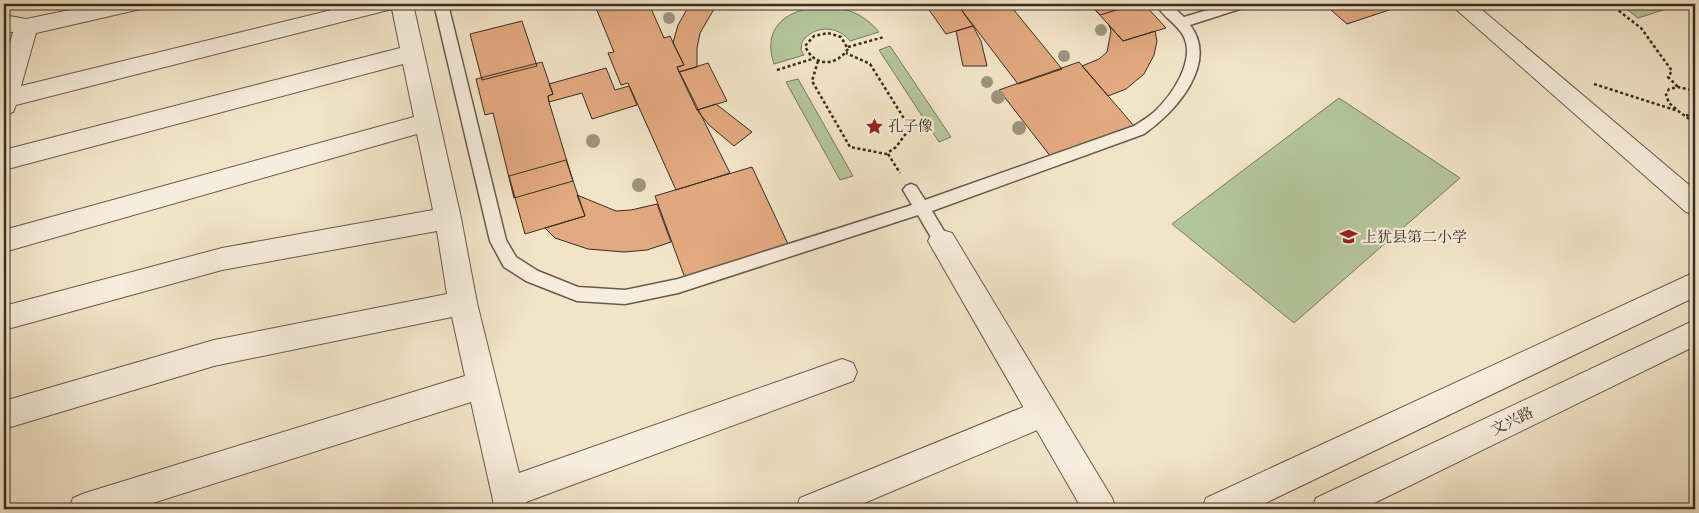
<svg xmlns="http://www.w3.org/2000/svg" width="1699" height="513" font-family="'IM FELL Great Primer','Noto Serif SC',serif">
  <rect width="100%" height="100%" fill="#f3e4c9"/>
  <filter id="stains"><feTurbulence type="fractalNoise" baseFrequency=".004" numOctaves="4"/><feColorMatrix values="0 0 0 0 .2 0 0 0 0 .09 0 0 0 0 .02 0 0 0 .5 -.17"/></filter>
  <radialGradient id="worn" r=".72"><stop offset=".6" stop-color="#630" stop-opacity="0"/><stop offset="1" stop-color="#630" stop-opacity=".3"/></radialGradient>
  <!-- green -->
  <path fill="#b5c59b" stroke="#76795e" d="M1620,4h62l-44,14z
    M824,6c24,2 40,8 55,26l-29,9c-12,-16 -37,-16 -48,1l-1,8 3,5 -30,9c-13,-39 15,-55 50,-58z
    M890,46l61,91 -12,5 -60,-92z
    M798,79l55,97 -13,4 -54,-98z
    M1339,98l121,80 -166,145 -122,-99z"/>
  <!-- building -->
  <path fill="#e3a981" stroke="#372d21" d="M613,4h36l15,34 6,-2 14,29 -7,2 53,106 -54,17 -48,-107 -7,2 -13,-32 6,-1 -18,-44z
    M690,4h27l-17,29 -3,15v19l-18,5 -2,-5 7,-2 -11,-22 5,-18z
    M925,4h32l16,22 -27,8z
    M957,4h52l53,65 -44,15z
    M1090,4h46l-36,11z
    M1090,4h54l22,24 -43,13z
    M1324,4h74l3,2 -54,18z
    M522,21l15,45 -55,14 -12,-46z
    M1109,25l14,16 32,-10 2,10 -3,14 -10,19 -18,15 -18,7 -26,-30 17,-7 8,-7 4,-21z
    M973,26l8,15 6,25h-24l-7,-35z
    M542,62l11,32 -5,2 1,6 24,79 -59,17 -21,-85 -8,2 -9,-36z
    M1079,62l55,64 -83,31 -52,-67z
    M708,63l19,38 -30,9 -18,-38z
    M606,68l9,22 14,-4 8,19 -45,14 -10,-26 -33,9 -1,-6 5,-2 -4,-10z
    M716,104l36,28 -18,14 -25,-21 -12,-15z
    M566,160l19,56 -60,18 -16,-58z
    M752,167l36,77 -103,34 -30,-82z
    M577,195l39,16 15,-1 26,-6 14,38 -24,8 -23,2 -36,-3 -33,-11 -10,-10 40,-12z"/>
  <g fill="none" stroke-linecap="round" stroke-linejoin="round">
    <defs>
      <path id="service" d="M434,4h14l58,236 10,17 22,14 40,16 47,3 53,-11 234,-74 -9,-15 3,-4 5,-2 5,2 9,14 209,-74c6,-4 13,-8 19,-13 18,-16 44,-53 30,-78 -7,-12 -21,-19 -27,-31h14l14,13 43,-13h21l-2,3 -56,18c29,38 -14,87 -46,109l-212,77 18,30 -2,5 -6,2 -6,-2 -18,-31 -240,78 -53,11 -48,-3 -51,-20 -22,-14 -14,-26z"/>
      <path id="minor" d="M99,4h44l-3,5 -8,2 -96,22 -15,53 335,-82h57l48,214 16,85 42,170 323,-114 11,4 4,9 -4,9 -327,121 1,7h-32l-24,-107 -337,107h-65l4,-11 12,-5 380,-117 -13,-59 -238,49 -210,63v-28l210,-61 233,-46 -10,-63 -215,39 -218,60v-24l218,-58 211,-38 -16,-76 -413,118v-22l410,-113 -11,-53 -399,106v-20l396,-102 -8,-39 -376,96 -3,7 -9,3v-50l9,-33 -9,-1v-16l22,4z
        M1043,399l11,4 4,10 -4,10 -204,86h-54l4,-11z"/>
      <path id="tertiary" d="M1450,4h25l220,186v25l-9,-3z
        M942,230l10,3 160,265 4,11h-34l-154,-268 4,-8z
        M1695,272v25l-442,212h-51l4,-11z
        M1695,320v26l-333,163h-50l4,-11z"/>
    </defs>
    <!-- service casing -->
    <use href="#service" stroke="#665b4b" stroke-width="3"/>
    <!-- minor casing -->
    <use href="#minor" stroke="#665b4b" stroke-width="2"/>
    <!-- tertiary casing -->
    <use href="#tertiary" stroke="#665b4b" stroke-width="2"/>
    <!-- path -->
    <path stroke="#372d21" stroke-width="2.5" stroke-dasharray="3 2.5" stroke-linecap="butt" d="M1610,4l31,24 31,43 -4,6 10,10
      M828,33l13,4 7,12c-12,18 -34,18 -43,-3l9,-10z
      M848,47l36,-10
      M818,61l-6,20 38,66 36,7 10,-7 14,-19 -40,-64 -24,-11
      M777,70l35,-11
      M1594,84l84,27 17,12
      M1690,88l5,-9
      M1676,109l-7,-6 -3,-8 3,-6 9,-2 17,4
      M1686,115l9,2
      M888,154l12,19"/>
    <!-- service -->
    <use href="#service" fill="#f7eddc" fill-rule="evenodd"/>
    <!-- minor -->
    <use href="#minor" fill="#f7eddc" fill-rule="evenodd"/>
    <!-- tertiary -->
    <use href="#tertiary" fill="#f7eddc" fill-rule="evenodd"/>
  </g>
  <!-- trees -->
  <g fill="#9d947e">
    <circle cx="669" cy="18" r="6"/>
    <circle cx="1101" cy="30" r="6"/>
    <circle cx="1064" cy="56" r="6"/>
    <circle cx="987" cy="82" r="6"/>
    <circle cx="998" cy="97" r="7"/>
    <circle cx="1019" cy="128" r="7"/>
    <circle cx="593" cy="141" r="7"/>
    <circle cx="639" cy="185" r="7"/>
  </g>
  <!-- icons -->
  <defs>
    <symbol id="sight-bare" viewBox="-9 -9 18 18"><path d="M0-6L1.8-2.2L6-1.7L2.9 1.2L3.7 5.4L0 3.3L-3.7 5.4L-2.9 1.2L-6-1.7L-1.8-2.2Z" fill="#8f2418" stroke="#f7eddc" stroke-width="2.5" paint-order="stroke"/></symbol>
    <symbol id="school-bare" viewBox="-9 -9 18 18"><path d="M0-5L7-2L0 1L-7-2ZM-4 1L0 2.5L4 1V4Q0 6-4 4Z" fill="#8f2418" stroke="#f7eddc" stroke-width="2.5" paint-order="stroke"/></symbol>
  </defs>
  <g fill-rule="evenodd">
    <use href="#sight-bare" x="862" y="114" width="25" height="25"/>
    <use href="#school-bare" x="1336" y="224" width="25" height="25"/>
  </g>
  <g text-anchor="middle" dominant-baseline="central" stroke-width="4.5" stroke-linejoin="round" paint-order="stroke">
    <!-- poi labels -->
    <g font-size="15" fill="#372d21" stroke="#f7eddc" text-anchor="start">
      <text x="888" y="126">孔子像</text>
      <text x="1362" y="237">上犹县第二小学</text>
    </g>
    <!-- street labels -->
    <g font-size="15" fill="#372d21" stroke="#f7eddc">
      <text transform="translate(1512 421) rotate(-26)">文兴路</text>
    </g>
  </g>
  <!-- margin -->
  <rect width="1699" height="513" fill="none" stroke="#f3e4c9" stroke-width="20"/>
  <rect x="5" y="5" width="1689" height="503" fill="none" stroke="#372d21" stroke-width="2.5"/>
  <rect x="10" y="10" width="1679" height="493" fill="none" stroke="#372d21"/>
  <rect width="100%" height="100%" filter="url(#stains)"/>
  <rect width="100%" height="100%" fill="url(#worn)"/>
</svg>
